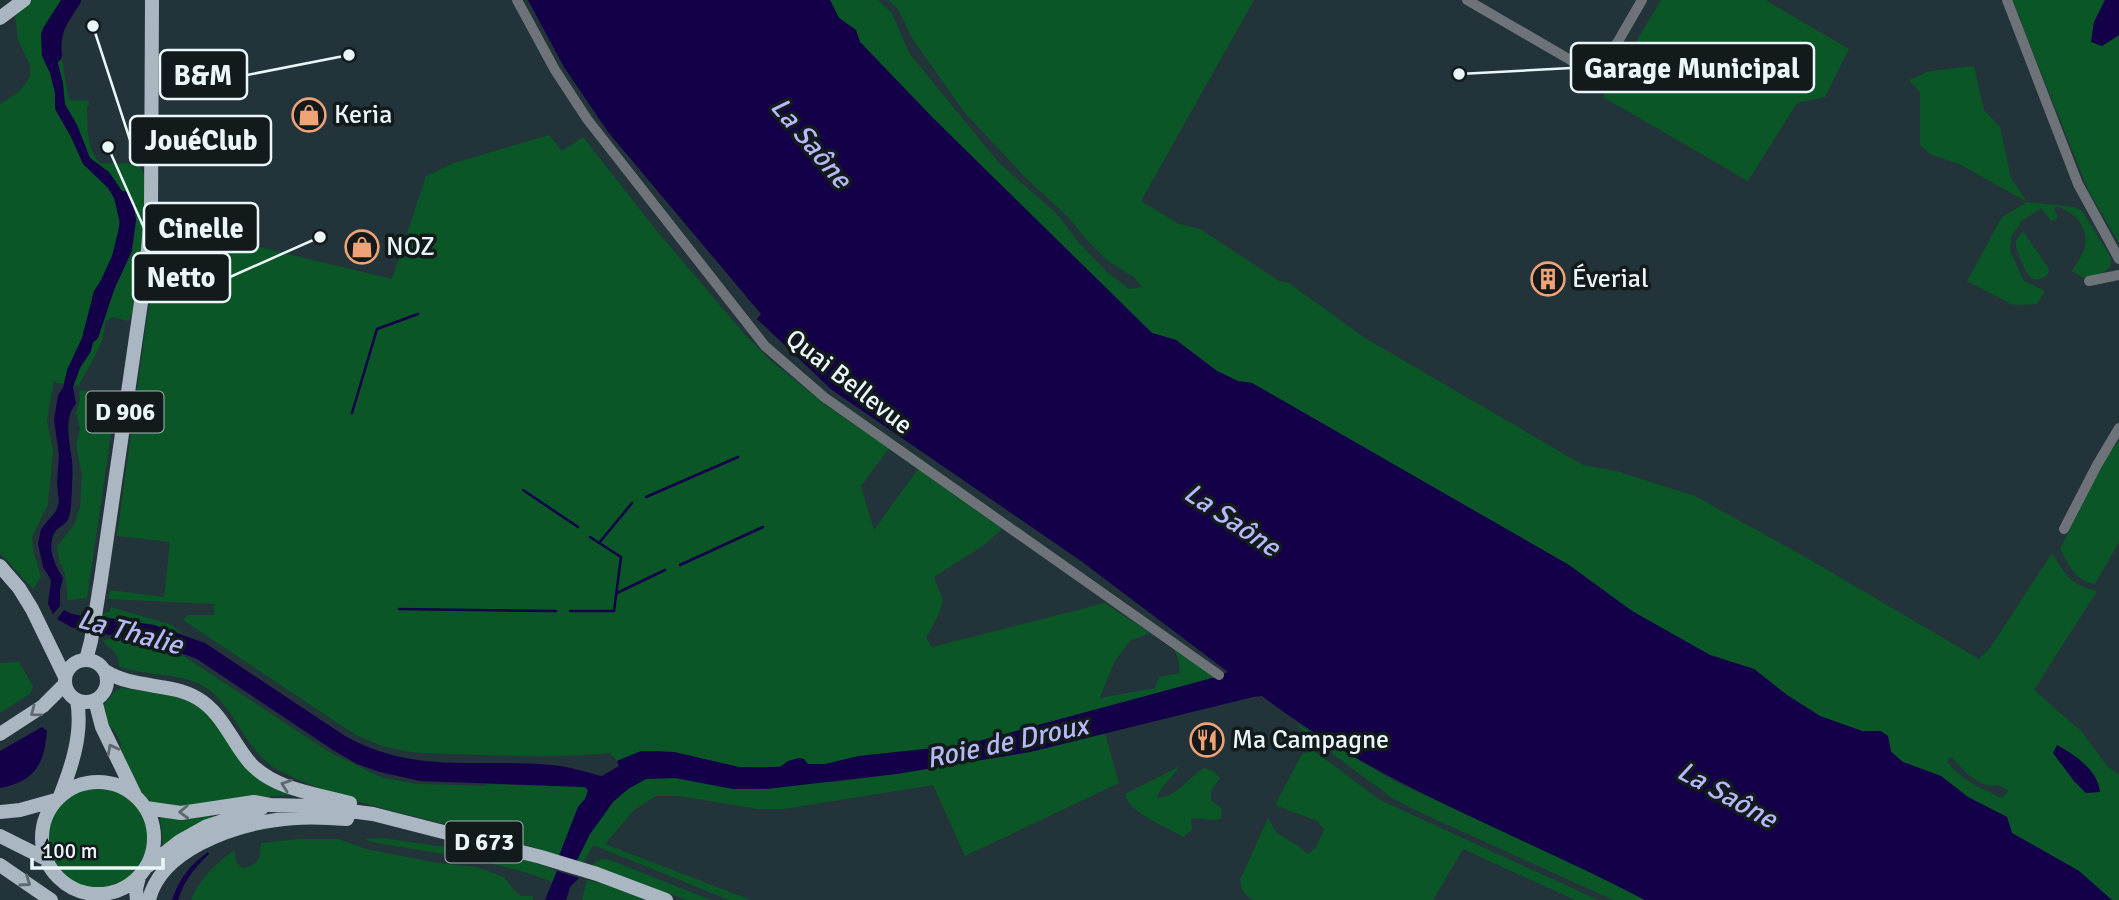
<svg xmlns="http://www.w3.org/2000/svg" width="2119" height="900" font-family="Signika,sans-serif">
  <rect width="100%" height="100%" fill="#223439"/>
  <!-- green -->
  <path fill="#0a5627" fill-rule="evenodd" d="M32,0h29l-19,29v5l18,-4 1,25 8,45 19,1 2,3 -3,3c1,20 -1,41 13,56l39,1 7,14 -1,41 -9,86 -8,16 -15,-4 -8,5c0,23 -17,44 -26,64l-22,-3 -3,-3 -7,41 6,30 -5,53 -16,33 1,13 8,27 -8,12 -33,-36v-449l20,-13 10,-14v-11l-12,-26 -3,-24z
    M830,0h48l14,13 17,40 90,110 58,51 22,29 28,29 22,17 13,-2 -8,-10 -26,-16 -24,-24 -15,-19 -42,-39 -63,-67 -52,-74 -14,-29 -10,-9h366l-113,201 38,23 21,5 79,52 10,2 76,55 218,127 33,6 79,25 117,65 167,98 11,-11 62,-95c13,21 18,32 45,38l-63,99 48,42 25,34 12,9v125h-7l-33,-29 -67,-38 -5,-16 -39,-20 -28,-21 -37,-14 -12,-11 -3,-15 -7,-4 -19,-1 -42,-15 -33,-21 -33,-26 -44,-14 -78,-44 -63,-46 -317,-182 -14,-2 -21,-10 -41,-31 -24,-7 -219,-215 -73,-76 -4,-12 -17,-12zM2053,753l46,39 -25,-11zM1951,757c12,12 29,33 47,28l11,5 -7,8c-20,-9 -42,-18 -55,-37z
    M1661,0h104l84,49 -24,48 -28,6 -49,78 -145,-84z
    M2013,0h92l-11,22 8,24 17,-11v208l-30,-51 -63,-157z
    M1974,66l10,44 16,17 11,51 16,24 48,5 7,4 28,45 1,10 -9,8 -19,4 -11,-7c4,-7 9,-14 12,-21 7,-19 -9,-40 -28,-43l-2,2 3,6v4l-6,2 -10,-13 -21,14v2l-9,13 -1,14 14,30 21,10 -8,13 -24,1 -46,-24 35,-64 25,-15 -66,-37 -31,-11 -10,-9v-53l-11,-12 21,-9z
    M549,135l13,16 21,-14 73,93 90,106 24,24 57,46 62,42 -28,38 13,44 44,-61 84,60 -18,16 -50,32 9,23 -4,14 -13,24 6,9 173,-44 45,30 -19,7 -17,22 -14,36 55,-10 4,-11 21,-4 -2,-15 -4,-8 42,27 -237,64 -26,5 -94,10 -34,8 -42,1 -13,3 -31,-1 -61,-14 -24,-2h-13l-24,10 -7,-8c-52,5 -104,3 -156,1 -20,-1 -40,0 -59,-5 -15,-3 -27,-9 -41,-15l-171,-114 5,-5h26v-11l-106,-5 2,-9 54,7 6,-55 -53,-6 30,-218 16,-94 229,55 34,-103 28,-13z
    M2023,231l26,38 -1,5c-17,15 -22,-2 -28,-16 -2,-5 -5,-11 -4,-17 2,-5 4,-6 7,-10z
    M79,390l38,4 -30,204 -19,2 -3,-26 -6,-14 -2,-14 17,-21 6,-18 2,-31 -6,-32 4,-15 -4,-16 4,-14z
    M2119,441v101l-24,42c-19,-2 -26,-19 -35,-35l45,-90z
    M111,607l61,18 9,8 -27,-8 -52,-8 2,-4 5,-1z
    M107,639l32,5 46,13 144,95 54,26 34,6 70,2 -3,-2 97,3 5,1 2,4 -3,7 -7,8 -19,49c-19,-6 -37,-13 -56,-18 -75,-20 -153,-32 -223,-67 -34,-17 -43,-61 -73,-83 -21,-15 -61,-12 -87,-21l-3,-12 -14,-14z
    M19,662l14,24 -3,8 -30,19v-50z
    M121,688l52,6 29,13 48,63 43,22 -3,3c-18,1 -36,3 -54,5 -20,2 -64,13 -82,4 -15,-8 -26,-40 -33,-55 1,-10 -7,-20 -15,-26l-3,-17 11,-14z
    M1296,723l100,59 196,90 53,28h-32l-198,-90 -23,-12 -90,-67z
    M1105,733l14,50 -154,73 -32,-71 -149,24h-26l-79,-13h-23l-22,14 -29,34 146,56h-22l-136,-55 -9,17h-8l14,-28 23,-32 15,-13 17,-10 30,-1 25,4h134l62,-8 134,-22z
    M1314,751l66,49 218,100h-23l-112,-51 -30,51h-180c-9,-6 -12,-10 -13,-20l28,-62 9,15 21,13 10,8 8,-7 8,-17 -7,-9 -42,-16 27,-51z
    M1180,766c-7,11 -19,19 -23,32 22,-2 29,-19 47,-30l9,3 7,7 -9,13v9l11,9 -1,10c-11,3 -19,-2 -30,0l1,11 -9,7c-18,-12 -53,-22 -58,-43z
    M48 839a51 51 0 1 1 102 0a51 51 0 1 1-102 0Z
    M209,815l2,4 -48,28 -3,-31z
    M383,838l54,8 61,4 59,21 -5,11c-58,-23 -119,-29 -180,-40l-8,-3z
    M298,839h40l28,10 72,14 39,4 27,10 11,14 6,5h12v4h-342c9,-22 25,-37 44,-50l1,13 7,5c17,-4 16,-8 18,-25z
    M604,859l6,1 101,40h-24l-95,-33 4,-6z
    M587,880l18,4 40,16h-63z"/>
  <!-- water -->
  <path fill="#140049" d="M61,0h12l-15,22 -5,12v10l10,39 2,21 12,21 13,33 19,14 15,22 4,19 -2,20 -6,29 -17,37 -12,52 -11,17 -7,19 3,17c-13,13 -6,40 -4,57 1,9 0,19 0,28 -1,9 0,24 -5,32 -4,5 -9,6 -12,11 -9,16 0,33 8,46l-3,12v16l-7,8 -5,-10 3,-24 -8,-13 -5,-23 3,-15 15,-18 3,-9 -2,-19 2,-28 -5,-35 4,-25 5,-7 4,-18 15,-32 12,-47 12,-18 5,-12 9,-38 -6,-25 -6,-10 -25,-24 -12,-27 -16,-28v-16l-5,-20 -8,-17 -1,-22 3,-7z
    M528,0h302l9,18 17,12 4,12 73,76 219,215 24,7 41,31 21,10 14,2 317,182 63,46 78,44 44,14 33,26 33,21 42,15h19l7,5 3,16 12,10 38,14 27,21 39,20 5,16 67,38 33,29h-467c-128,-67 -267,-115 -383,-204l-9,1 -223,55 -134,22 -130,15h-33l-58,-11 -29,1 -18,10 -15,13 -23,32 -14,28 -17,-6 19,-49 7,-8 3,-9 -3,-3 -165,-6 -40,-9 -23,-8 -24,-14 -136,-91 -43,-16 -54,-10 2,-16 52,8 51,18 140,93c71,39 129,22 205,29 18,1 35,7 52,11l17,-10 -2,-5 24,-10h13l20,1 65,15h41l8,-6 11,-3 5,1 4,5h17l34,-8 94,-10 26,-5 237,-64 12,-5 -147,-111 -249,-171 -75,-71 4,-5 -153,-182 -44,-65z
    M2105,0h14v35l-17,11 -11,-4 3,-20z
    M64,610l8,4 16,3 -3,14 -14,-4 -14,-8z
    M42,727l5,4c-3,34 -12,50 -47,57v-37z
    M2057,745c18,10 41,25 43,47l-14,1 -12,-12 -21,-28z
    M208,852l1,2c-15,14 -25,27 -31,46h-6c7,-21 18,-35 36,-48z
    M557,871l22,7 -9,9 -4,13h-21z"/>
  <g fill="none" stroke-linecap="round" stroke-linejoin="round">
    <!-- stream -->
    <path stroke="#140049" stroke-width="2.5" d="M352,413l25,-84 41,-15
      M523,490l55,37
      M646,497l92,-40
      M599,543l33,-40
      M680,565l83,-38
      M617,593l48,-23
      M399,609l157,2
      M570,611h44l7,-54 -31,-20"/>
    <!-- river -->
    <path stroke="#140049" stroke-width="16" d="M54,55c-3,-25 6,-35 19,-55
      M91,334l16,-48 17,-37 4,-29 -4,-21"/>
    <!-- minor -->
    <path stroke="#6e7379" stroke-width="10" d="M517,0l38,70 32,49 178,227 59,51 395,278
      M1467,0l131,76 44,-76
      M2007,0l71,184 41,75
      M2089,281l30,-6
      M2064,529l33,-64 22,-37"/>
    <!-- major -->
    <path stroke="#aab6c1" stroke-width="14" d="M0,18l24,-18
      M0,566l19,22 13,21 33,68
      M65 681a21 21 0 1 1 42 0a21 21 0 1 1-42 0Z
      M86,660l5,-19 10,-62 46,-318 4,-48 1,-213
      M105,671c28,18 64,11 92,27 26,15 35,45 54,66 25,26 67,30 99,39
      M95,700l7,27 33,68
      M0,734l43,-28 22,-22
      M42 838a56 56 0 1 1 112 0a56 56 0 1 1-112 0Z
      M60,796c12,-30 23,-63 17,-96
      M146,808l35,5 73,-11 16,3 41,1 62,8 168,43 56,17 69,26
      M0,812l20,-2 36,-10
      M0,836l46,23
      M0,865l51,35
      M148,866l32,-25 25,-14 57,-19
      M137,900l-1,-11 3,-12
      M149,900c11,-49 82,-74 127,-80 23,-4 47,-3 71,-1"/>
  </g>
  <!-- one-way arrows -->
  <defs><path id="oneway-chevron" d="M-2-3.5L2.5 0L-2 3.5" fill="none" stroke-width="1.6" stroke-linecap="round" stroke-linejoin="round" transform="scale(1.75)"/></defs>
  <g stroke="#5e686e">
    <use href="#oneway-chevron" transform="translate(35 712) rotate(143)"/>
    <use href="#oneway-chevron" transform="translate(112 749) rotate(-118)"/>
    <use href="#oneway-chevron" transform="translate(286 785) rotate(-160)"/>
    <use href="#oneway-chevron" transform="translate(184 812) rotate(178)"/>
    <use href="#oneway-chevron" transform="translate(26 882) rotate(35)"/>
  </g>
  <!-- icons -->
  <defs>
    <symbol id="shop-ring" viewBox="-11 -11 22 22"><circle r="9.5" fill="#121a1c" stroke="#efa376" stroke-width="1.5"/><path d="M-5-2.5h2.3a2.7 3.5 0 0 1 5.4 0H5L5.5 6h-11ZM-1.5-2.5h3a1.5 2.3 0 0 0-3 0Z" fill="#efa376"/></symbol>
    <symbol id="building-ring" viewBox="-11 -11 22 22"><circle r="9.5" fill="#121a1c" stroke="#efa376" stroke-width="1.5"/><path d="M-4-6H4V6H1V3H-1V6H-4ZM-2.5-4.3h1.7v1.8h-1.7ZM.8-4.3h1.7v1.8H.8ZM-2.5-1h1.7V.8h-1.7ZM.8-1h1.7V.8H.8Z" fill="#efa376"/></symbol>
    <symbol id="restaurant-ring" viewBox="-11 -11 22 22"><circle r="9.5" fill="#121a1c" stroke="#efa376" stroke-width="1.5"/><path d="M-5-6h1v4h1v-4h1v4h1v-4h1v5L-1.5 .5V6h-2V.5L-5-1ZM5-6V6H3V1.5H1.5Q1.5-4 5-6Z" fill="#efa376"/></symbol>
  </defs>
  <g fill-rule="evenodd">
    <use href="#shop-ring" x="290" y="96" width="38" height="38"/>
    <use href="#shop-ring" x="343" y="228" width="38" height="38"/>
    <use href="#building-ring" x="1529" y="260" width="38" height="38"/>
    <use href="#restaurant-ring" x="1188" y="721" width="38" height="38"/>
  </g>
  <g text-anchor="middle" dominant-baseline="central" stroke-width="7" stroke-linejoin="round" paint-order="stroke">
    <!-- shield labels -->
    <g fill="#121a1c" stroke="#aab4b7" stroke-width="2">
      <rect x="86.5" y="391.5" width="77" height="41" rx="5"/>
      <rect x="445.5" y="821.5" width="77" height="41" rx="5"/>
    </g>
    <g font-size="24" font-weight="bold" fill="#ebf6f9">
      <text x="125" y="412">D 906</text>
      <text x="484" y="842">D 673</text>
    </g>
    <!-- poi labels -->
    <g font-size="26" fill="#ebf6f9" stroke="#121a1c" text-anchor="start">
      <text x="334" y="115">Keria</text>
      <text x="386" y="247">NOZ</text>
      <text x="1572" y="279">Éverial</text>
      <text x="1232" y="740">Ma Campagne</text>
    </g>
    <!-- street labels -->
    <g font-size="26" fill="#ebf6f9" stroke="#121a1c">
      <text transform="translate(849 382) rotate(38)">Quai Bellevue</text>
    </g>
    <!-- water labels -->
    <g font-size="28" font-style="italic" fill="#b6b8fa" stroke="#121a1c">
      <text transform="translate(811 143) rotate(50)">La Saône</text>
      <text transform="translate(1232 520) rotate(34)">La Saône</text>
      <text transform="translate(130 632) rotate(15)">La Thalie</text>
      <text transform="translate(1007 742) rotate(-12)">Roie de Droux</text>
      <text transform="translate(1727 795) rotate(29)">La Saône</text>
    </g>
  </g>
  <!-- callouts -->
  <path fill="none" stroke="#ebf6f9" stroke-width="2.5" d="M1459 74L1571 68M349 55L247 75M93 26L130 140M108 147L144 228M320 237L230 277"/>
  <g fill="#ebf6f9" stroke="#121a1c" stroke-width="2.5">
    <circle cx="1459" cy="74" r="7"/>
    <circle cx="349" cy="55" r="7"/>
    <circle cx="93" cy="26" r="7"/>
    <circle cx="108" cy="147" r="7"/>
    <circle cx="320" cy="237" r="7"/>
  </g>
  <g fill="#121a1c" stroke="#ebf6f9" stroke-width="2.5">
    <rect x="1571" y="43" width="243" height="49" rx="7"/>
    <rect x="160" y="50" width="87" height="49" rx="7"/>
    <rect x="130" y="116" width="141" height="49" rx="7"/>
    <rect x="144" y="203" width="114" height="49" rx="7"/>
    <rect x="133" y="253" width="97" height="49" rx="7"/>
  </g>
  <g font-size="28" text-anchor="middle" font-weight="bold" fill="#ebf6f9">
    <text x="1692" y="78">Garage Municipal</text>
    <text x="203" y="85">B&amp;M</text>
    <text x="201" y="150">JouéClub</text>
    <text x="201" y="238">Cinelle</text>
    <text x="181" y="287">Netto</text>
  </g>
  <!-- scale -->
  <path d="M32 858v10h131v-10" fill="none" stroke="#ebf6f9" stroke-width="3.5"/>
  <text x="42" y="858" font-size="21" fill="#ebf6f9" stroke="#121a1c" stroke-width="5" paint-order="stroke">100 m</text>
</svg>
